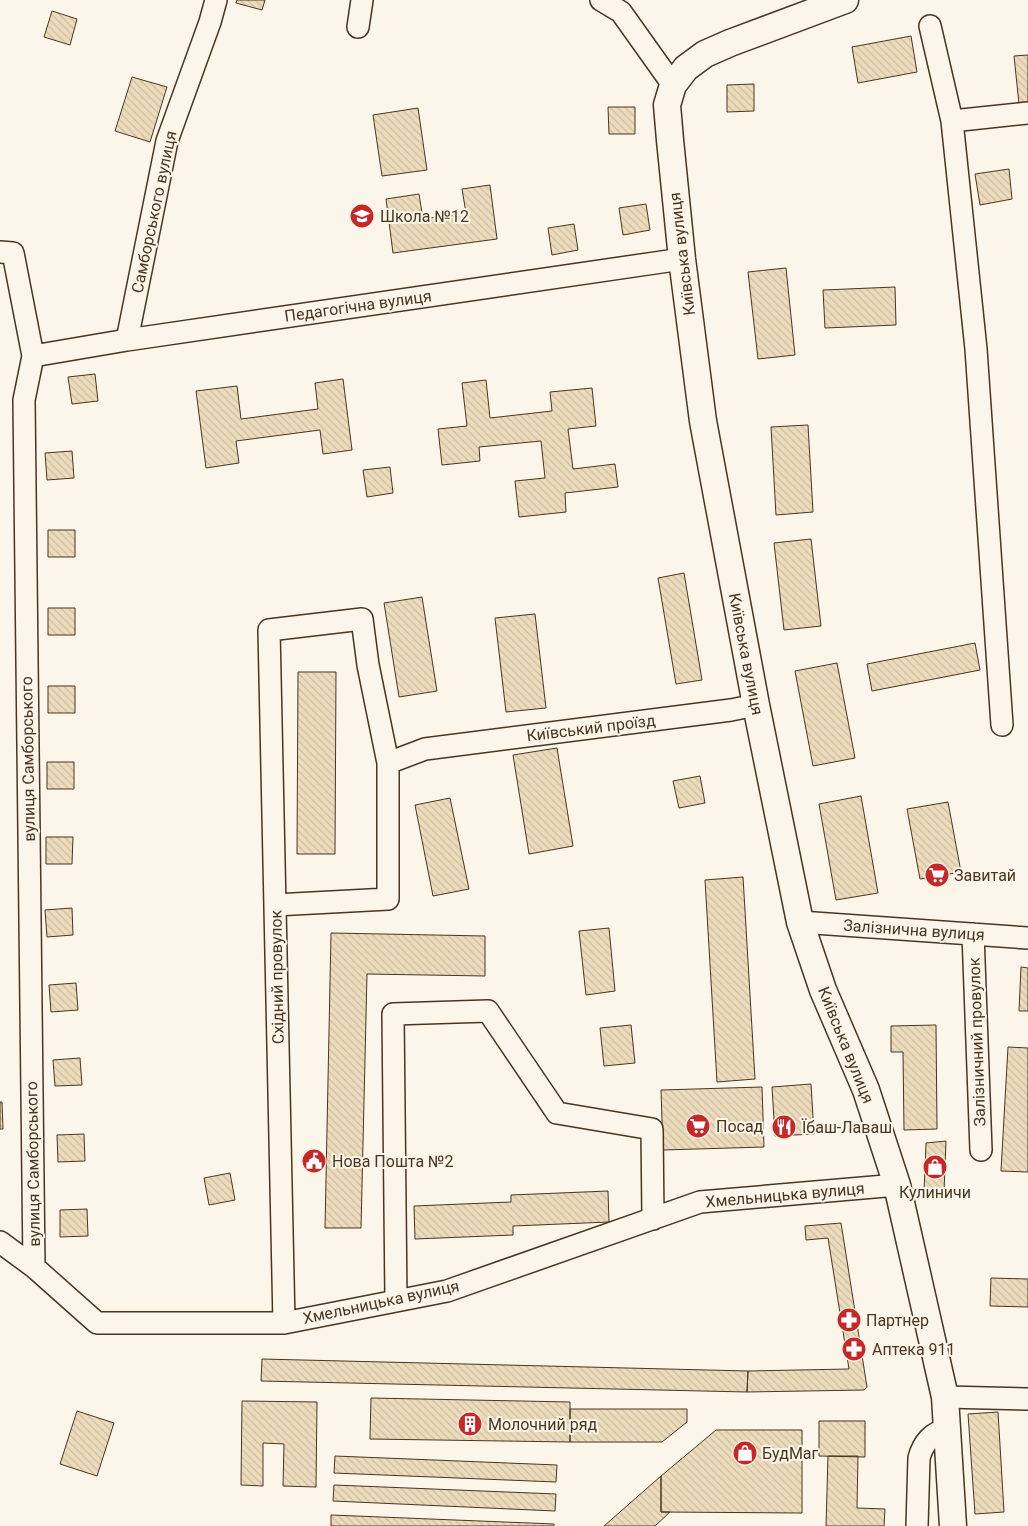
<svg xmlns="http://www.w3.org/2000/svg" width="1028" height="1526" font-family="Roboto,sans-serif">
  <defs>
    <pattern id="building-back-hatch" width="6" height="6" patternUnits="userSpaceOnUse" patternTransform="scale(1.25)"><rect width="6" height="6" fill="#ecdcbc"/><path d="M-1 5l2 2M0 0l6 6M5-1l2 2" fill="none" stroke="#ccbda1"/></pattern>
  </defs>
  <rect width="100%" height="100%" fill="#fbf6e9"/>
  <!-- building -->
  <path fill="url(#building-back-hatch)" stroke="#4a3520" d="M237,0h28l-3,10 -26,-7z
    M52,11l25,8 -7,26 -26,-8z
    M911,36l6,36 -59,11 -6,-36z
    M1028,55v48l-9,1 -5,-48z
    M132,77l35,10 -17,55 -35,-11z
    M754,84v27l-27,1v-27z
    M608,107h27v27h-26z
    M418,108l9,62 -45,6 -9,-61z
    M1009,169l3,30 -32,6 -5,-31z
    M490,185l7,54 -104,14 -7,-54 33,-5 4,25 43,-6 -4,-24z
    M646,204l4,26 -27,5 -4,-27z
    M574,224l4,26 -26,5 -4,-27z
    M786,268l9,87 -37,4 -10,-87z
    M895,287l1,38 -71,3 -2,-38z
    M95,374l3,27 -26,3 -4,-27z
    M343,379l9,71 -29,4 -3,-24 -84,11 3,22 -33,5 -10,-77 41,-5 4,33 77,-10 -3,-26z
    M486,380l4,38 62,-7 -2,-19 42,-4 4,38 -28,3 5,40 42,-5 3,23 -53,6 1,19 -47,5 -4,-36 30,-3 -4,-37 -62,6 1,14 -38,4 -4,-36 29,-3 -5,-43z
    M808,425l5,87 -37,3 -5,-88z
    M72,451l2,27 -27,2 -2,-27z
    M390,467l3,26 -26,4 -4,-27z
    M48,530h27v27h-27z
    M811,539l10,87 -37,4 -10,-87z
    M684,573l18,107 -26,4 -18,-106z
    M422,597l15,94 -38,6 -15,-94z
    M48,608h27v27h-27z
    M535,614l11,94 -40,4 -11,-94z
    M975,643l5,27 -108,21 -5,-27z
    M837,663l18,95 -42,8 -18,-95z
    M298,672h38l-1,182h-38z
    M48,686h27v27h-27z
    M557,748l16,98 -44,8 -16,-99z
    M47,762h27v27h-27z
    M700,776l5,27 -26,5 -6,-27z
    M861,796l17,97 -42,7 -17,-96z
    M450,798l19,91 -36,7 -18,-91z
    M948,802l13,70 -41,7 -13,-70z
    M46,837h27l-1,27h-26z
    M743,877l12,202 -38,3 -12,-202z
    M72,908l1,27 -26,2 -2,-27z
    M609,928l6,63 -29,4 -7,-64z
    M331,933l154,3v40l-118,-2 -6,254h-36z
    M1021,967l7,1v43h-9z
    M76,983l2,27 -27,2 -2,-27z
    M631,1025l4,38 -31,3 -4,-38z
    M936,1025l1,104 -33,1 -1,-78h-12v-26z
    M1008,1047l20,1v124l-27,-1z
    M80,1058l2,27 -27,1 -2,-26z
    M811,1084l3,50 -39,2 -3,-49z
    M762,1087l2,60 -101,3 -2,-60z
    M0,1102h2l1,27h-3z
    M84,1134l1,27 -27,1 -1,-27z
    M946,1141l-2,51h-20l2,-49z
    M230,1173l5,27 -26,5 -5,-27z
    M608,1191l1,31 -96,4v9l-98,4 -1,-33 97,-4v-7z
    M87,1209l1,27 -28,1v-27z
    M841,1223l26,164 -3,3 -117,2 1,-21 101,-2 -21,-131 -22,2 -1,-14z
    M991,1278l37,1v28l-38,-1z
    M262,1359l486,12 -1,21 -486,-11z
    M371,1398l199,4v40l-200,-3z
    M242,1401l75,1 -1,85 -33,-1 1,-42 -21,-1v43l-22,-1z
    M570,1409h117v13l-25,20h-92z
    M77,1411l37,12 -17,53 -37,-12z
    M998,1412l6,100 -29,2 -7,-100z
    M819,1421h46v36l-46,-1z
    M716,1430h86v83l-141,-1v-36z
    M335,1456l222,9 -1,17 -222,-9z
    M828,1456h30l-1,52 28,1 -1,17h-58z
    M661,1476v36h9l-15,14h-51z
    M334,1485l222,9 -1,17 -222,-10z
    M331,1515l223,9v2h-223z"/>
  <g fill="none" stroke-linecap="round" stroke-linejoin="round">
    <defs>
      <path id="minor" d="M601,0l20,12 52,73
        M930,26l22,95 24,228 26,376
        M358,27l4,-27
        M952,121l76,-8
        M0,252l13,1 20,103 -9,44 10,867
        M127,340l40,-199 43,-119 6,-22
        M33,356l94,-16 555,-81
        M275,905l113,-6v-136l37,-14 306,-39 25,-5
        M800,922l228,16
        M973,934l8,216
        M0,1242l34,25 63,56h187l163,-32 253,-89 197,-17
        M396,1301l-3,-287 95,-3 69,102 95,16 1,90
        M284,1323l-15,-693 93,-11 6,46 20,98
        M945,1397l83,2
        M917,1526l2,-68c4,-15 13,-26 28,-28"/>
      <path id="major" d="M845,0l-115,43 -25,11 -19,14 -13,17 -6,20 3,35 12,119 21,162 53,284 44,217 23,68 43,100 31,95 48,212 8,129"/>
    </defs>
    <!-- minor casing -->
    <use href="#minor" stroke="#4a3520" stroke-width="24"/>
    <!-- major casing -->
    <use href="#major" stroke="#4a3520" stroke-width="29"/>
    <!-- minor -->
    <use href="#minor" stroke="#fbf6e9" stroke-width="21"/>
    <!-- major -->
    <use href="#major" stroke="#fbf6e9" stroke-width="26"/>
  </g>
  <!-- icons -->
  <defs>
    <symbol id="school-disc" viewBox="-11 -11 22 22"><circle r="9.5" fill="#c62828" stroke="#fbf6e9"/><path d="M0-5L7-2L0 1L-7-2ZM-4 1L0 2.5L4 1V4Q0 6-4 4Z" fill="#fff"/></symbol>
    <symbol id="supermarket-disc" viewBox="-11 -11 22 22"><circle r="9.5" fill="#c62828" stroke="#fbf6e9"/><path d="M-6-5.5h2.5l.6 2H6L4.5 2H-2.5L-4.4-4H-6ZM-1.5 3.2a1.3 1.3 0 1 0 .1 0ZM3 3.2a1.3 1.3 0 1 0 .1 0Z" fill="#fff"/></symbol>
    <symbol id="restaurant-disc" viewBox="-11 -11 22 22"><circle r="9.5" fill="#c62828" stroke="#fbf6e9"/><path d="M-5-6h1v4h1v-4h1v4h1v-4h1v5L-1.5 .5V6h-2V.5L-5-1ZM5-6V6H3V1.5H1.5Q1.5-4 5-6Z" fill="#fff"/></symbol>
    <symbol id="civic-disc" viewBox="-11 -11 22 22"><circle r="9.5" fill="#c62828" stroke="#fbf6e9"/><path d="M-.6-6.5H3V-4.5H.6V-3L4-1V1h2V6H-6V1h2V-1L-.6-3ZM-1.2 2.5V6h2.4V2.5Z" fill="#fff"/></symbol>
    <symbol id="shop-disc" viewBox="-11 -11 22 22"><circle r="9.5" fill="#c62828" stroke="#fbf6e9"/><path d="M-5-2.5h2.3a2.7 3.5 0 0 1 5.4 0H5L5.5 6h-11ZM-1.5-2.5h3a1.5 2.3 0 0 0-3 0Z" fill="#fff"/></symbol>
    <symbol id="pharmacy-disc" viewBox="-11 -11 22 22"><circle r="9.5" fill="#c62828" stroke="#fbf6e9"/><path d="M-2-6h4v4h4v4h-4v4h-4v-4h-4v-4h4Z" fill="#fff"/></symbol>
    <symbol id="building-disc" viewBox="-11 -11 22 22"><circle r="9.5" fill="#c62828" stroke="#fbf6e9"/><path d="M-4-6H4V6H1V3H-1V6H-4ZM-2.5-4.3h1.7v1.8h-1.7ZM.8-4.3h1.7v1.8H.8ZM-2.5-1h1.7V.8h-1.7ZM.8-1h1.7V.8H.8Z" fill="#fff"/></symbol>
  </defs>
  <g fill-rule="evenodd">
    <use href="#school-disc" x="348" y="202" width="28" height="28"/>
    <use href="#supermarket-disc" x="923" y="861" width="28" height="28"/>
    <use href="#supermarket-disc" x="684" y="1112" width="28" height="28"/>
    <use href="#restaurant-disc" x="770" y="1113" width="28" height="28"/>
    <use href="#civic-disc" x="300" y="1147" width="28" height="28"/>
    <use href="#shop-disc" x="921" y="1153" width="28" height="28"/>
    <use href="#pharmacy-disc" x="835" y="1306" width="28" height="28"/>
    <use href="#pharmacy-disc" x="840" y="1335" width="28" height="28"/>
    <use href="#building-disc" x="456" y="1410" width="28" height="28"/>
    <use href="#shop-disc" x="731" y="1439" width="28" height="28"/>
  </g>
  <g text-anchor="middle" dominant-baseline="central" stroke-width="4" stroke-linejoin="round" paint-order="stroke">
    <!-- street labels -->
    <g font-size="16" fill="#4a3520" stroke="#fbf6e9">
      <text transform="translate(154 212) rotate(-78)">Самборського вулиця</text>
      <text transform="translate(682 254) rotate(-97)">Київська вулиця</text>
      <text transform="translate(358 306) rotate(-8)">Педагогічна вулиця</text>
      <text transform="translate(746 654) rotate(79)">Київська вулиця</text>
      <text transform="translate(591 728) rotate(-7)">Київський проїзд</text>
      <text transform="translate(28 759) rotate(-91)">вулиця Самборського</text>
      <text transform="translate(914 930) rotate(4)">Залізнична вулиця</text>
      <text transform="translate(277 977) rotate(-91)">Східний провулок</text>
      <text transform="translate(977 1042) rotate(-92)">Залізничний провулок</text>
      <text transform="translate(846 1045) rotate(68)">Київська вулиця</text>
      <text transform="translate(33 1164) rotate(-91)">вулиця Самборського</text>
      <text transform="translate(785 1195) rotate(-5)">Хмельницька вулиця</text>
      <text transform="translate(381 1302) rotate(-12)">Хмельницька вулиця</text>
    </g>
    <!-- poi labels -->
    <g font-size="16" fill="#4a3520" stroke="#fbf6e9" text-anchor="start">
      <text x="380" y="216">Школа №12</text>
      <text x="954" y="875">Завитай</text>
      <text x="716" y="1126">Посад</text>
      <text x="802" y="1127">Їбаш-Лаваш</text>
      <text x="332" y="1161">Нова Пошта №2</text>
      <text x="935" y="1192" text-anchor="middle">Кулиничи</text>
      <text x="866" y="1320">Партнер</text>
      <text x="872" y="1349">Аптека 911</text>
      <text x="488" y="1424">Молочний ряд</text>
      <text x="762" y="1453">БудМаг</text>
    </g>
  </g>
</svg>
